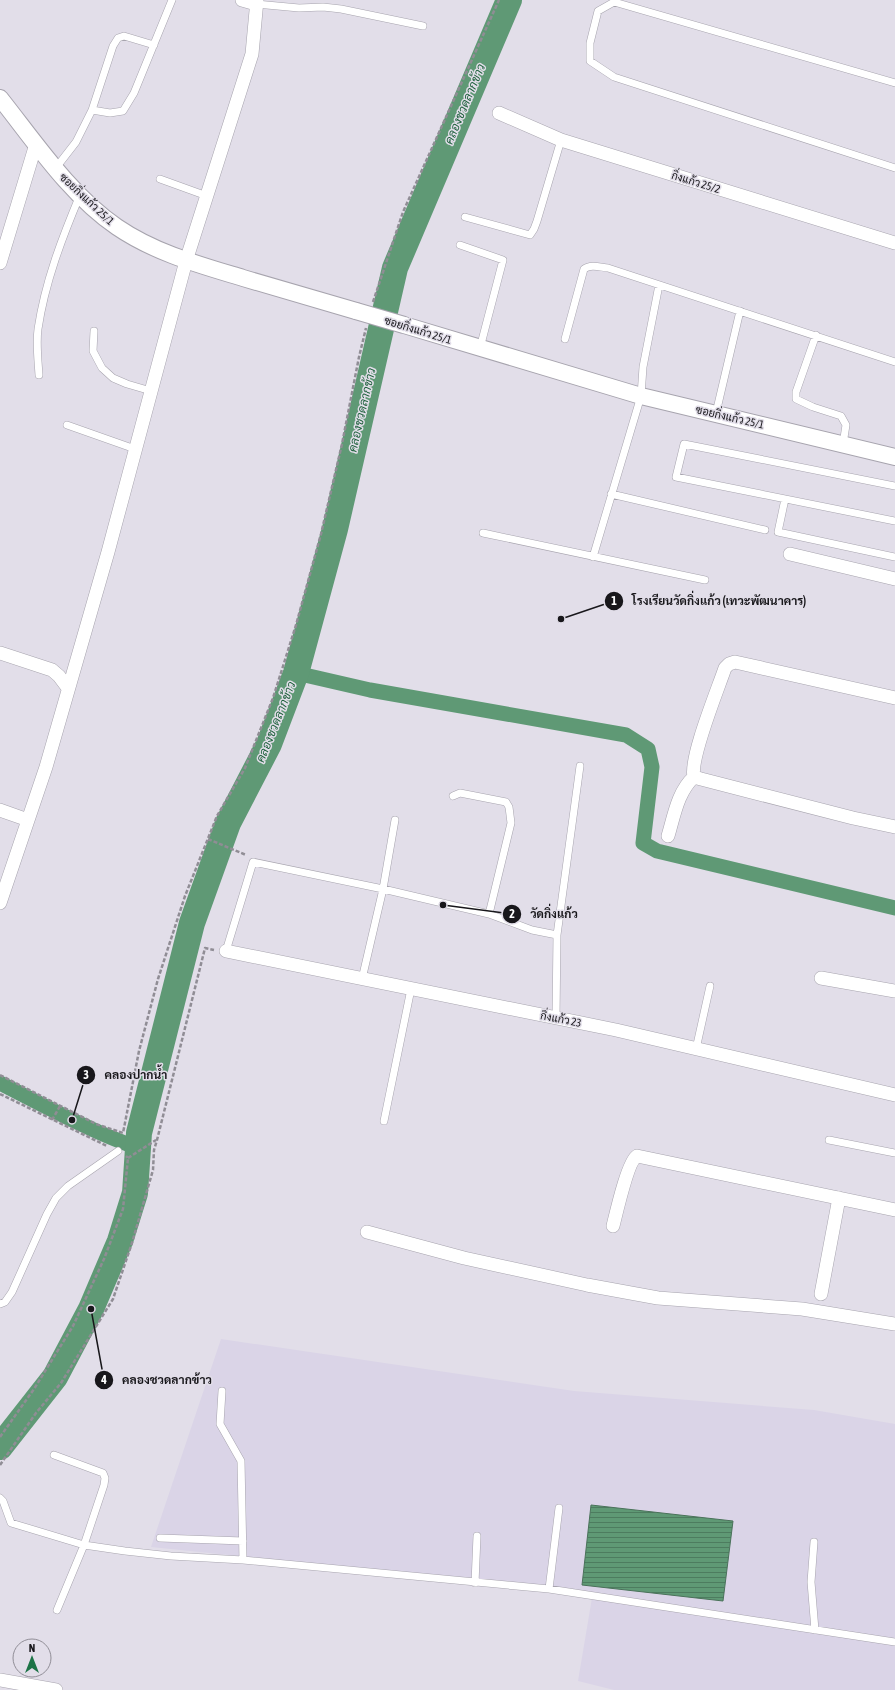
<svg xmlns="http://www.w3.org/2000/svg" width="895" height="1690" font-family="'Asap Condensed',Sarabun,sans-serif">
  <defs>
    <pattern id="water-rules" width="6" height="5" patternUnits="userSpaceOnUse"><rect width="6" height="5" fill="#5f9975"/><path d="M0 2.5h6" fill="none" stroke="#4d7c5f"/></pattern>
  </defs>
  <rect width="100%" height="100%" fill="#e2dee9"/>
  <!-- built -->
  <path fill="#dad4e7" d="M221,1339l353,52 240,19 81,14v266h-281l-36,-9 15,-89 -442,-45z"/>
  <!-- water -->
  <path fill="url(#water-rules)" stroke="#4a725a" d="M591,1505l142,16 -10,80 -141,-16z"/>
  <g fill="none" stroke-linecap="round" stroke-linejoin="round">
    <!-- canal -->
    <path stroke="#5f9975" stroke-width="15" d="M296,673l74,17 256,45 22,14 4,18 -9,76 14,8 238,57
      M0,1083c45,23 90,48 138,65"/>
    <!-- river -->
    <path stroke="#5f9975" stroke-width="26" d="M0,1447l55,-70 36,-68 29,-68 15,-48 4,-60 53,-210 36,-100 41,-79 27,-71 39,-144 60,-261 114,-268"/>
    <defs>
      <path id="service" d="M256,4l43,4 24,-1 18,2 82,17
        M895,83l-281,-81 -16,9 -8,32v18l24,16 281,91
        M92,110l18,3 13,-2 11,-18 38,-93
        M55,169l21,-27 16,-32 21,-64 5,-8 6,-2 30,9
        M160,179l47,17
        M465,217l65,18 4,-6 3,-8 24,-81
        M460,245l43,15 -23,88
        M94,331l-1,20 9,17 11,10 14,6 24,7
        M816,335l-20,57v7l17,8 28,9 5,9 -3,19
        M565,339l19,-70c7,-5 15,-2 24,-1l287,94
        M39,375c-1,-15 -3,-32 -1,-46 7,-47 24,-91 42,-134
        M716,413l24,-102
        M67,425l68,24
        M895,486l-211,-42 -8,33 219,44
        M611,494l154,36
        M785,499l-7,33 117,25
        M483,533l222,47
        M593,557l48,-161 2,-29 16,-82
        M453,796l7,-3 46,9 3,5 2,16 -22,91
        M226,951l27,-89 130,27 106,25 43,16 25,5
        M362,979l21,-90 12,-69
        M556,1018l1,-83 23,-169
        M696,1049l14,-63
        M384,1121l27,-132
        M829,1140l66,13
        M0,1304l5,-2 7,-10 35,-78 9,-16 12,-12 50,-35
        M222,1391l-2,33 21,37 2,99
        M54,1455l49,18 2,5 -1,7 -20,60 -27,65
        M0,1498l3,3 8,22 73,22 41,6 46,5 72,4 306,29 346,53
        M160,1538l83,3
        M814,1542l-3,40 4,48
        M475,1583l2,-47
        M549,1589l10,-81"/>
      <path id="minor" d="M242,0l14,4
        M499,113l62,27 334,103
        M0,263l36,-119
        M790,554l105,25
        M0,653l52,17 7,6 9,12
        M895,698l-160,-36 -6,2 -4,4c-7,21 -36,91 -31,109l7,2 152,39 42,9
        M0,810l28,10
        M668,836c6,-20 10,-45 26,-59
        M0,903l46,-136 62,-215 78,-291 66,-207 5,-54
        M226,951l390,79 279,65
        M821,978l74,13
        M613,1226c3,-12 15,-65 24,-70l258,54
        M367,1232l97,26 123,27 71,13 144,11 93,15
        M821,1294l18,-96
        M0,1680l56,10"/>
      <path id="tertiary" d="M0,98c35,44 70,97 117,129 38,26 83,38 126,51 38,11 76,22 113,33
        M404,325l237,71 254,61"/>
    </defs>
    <!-- service casing -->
    <use href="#service" stroke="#a7a4ae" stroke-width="8"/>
    <!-- minor casing -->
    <use href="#minor" stroke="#a7a4ae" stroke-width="14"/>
    <!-- tertiary casing -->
    <use href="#tertiary" stroke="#a7a4ae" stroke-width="18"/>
    <!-- path -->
    <path stroke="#908d95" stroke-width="2.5" stroke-dasharray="4 2" stroke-linecap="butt" d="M373,302l30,-90 96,-212
      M208,839l38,16
      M0,1075l96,49 27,9 16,-82 19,-72 27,-83 32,-80 28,-48 28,-70 23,-73 25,-91 21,-90 17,-87 7,-29
      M0,1094l107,52
      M52,1120l8,-14
      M128,1158l28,-18
      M0,1437l34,-48 39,-63 31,-67 19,-50 5,-51 -2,-2
      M0,1465l36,-52 25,-30 52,-84 19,-56 21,-73 1,-20 3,-10 48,-192 9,2"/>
    <!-- service -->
    <use href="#service" stroke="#fff" stroke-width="7"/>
    <!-- minor -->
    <use href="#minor" stroke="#fff" stroke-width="13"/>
    <!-- tertiary -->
    <use href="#tertiary" stroke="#fff" stroke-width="16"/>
    <defs>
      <path id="tertiary-bridge" d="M356,311l48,14"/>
    </defs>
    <!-- tertiary-bridge casing -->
    <use href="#tertiary-bridge" stroke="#a7a4ae" stroke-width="18" stroke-linecap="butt"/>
    <!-- tertiary-bridge -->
    <use href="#tertiary-bridge" stroke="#fff" stroke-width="16"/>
  </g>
  <g text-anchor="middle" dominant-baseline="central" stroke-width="3" stroke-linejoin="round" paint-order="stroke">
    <!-- street labels -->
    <g font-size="11" fill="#18171b" stroke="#e2dee9">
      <text transform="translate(696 182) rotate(17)">กิ่งแก้ว 25/2</text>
      <text transform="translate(87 199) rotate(43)">ซอยกิ่งแก้ว 25/1</text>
      <text transform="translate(418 330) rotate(17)">ซอยกิ่งแก้ว 25/1</text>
      <text transform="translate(730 417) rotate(13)">ซอยกิ่งแก้ว 25/1</text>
      <text transform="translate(561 1019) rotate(11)">กิ่งแก้ว 23</text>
    </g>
    <!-- water labels -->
    <g font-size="12" font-style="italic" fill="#1e613c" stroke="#e2dee9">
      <text transform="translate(465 104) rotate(-67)">คลองชวดลากข้าว</text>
      <text transform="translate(362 410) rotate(-77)">คลองชวดลากข้าว</text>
      <text transform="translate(276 722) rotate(-68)">คลองชวดลากข้าว</text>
    </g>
  </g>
  <!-- callouts -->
  <path fill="none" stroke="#18171b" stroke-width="1.5" d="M561 619L614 601M443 905L512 914M72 1120L86 1075M91 1309L104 1380"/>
  <g fill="#18171b" stroke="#e2dee9" stroke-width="1.5">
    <circle cx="561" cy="619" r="4"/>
    <circle cx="443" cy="905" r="4"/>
    <circle cx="72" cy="1120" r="4"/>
    <circle cx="91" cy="1309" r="4"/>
    <circle cx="614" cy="601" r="10"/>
    <circle cx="512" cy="914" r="10"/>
    <circle cx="86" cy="1075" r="10"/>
    <circle cx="104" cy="1380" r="10"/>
  </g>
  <g font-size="12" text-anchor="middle" font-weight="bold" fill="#fff">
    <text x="614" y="605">1</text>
    <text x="512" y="918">2</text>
    <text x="86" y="1079">3</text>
    <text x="104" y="1384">4</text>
  </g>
  <g font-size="12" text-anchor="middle" font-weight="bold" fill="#18171b" stroke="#e2dee9" stroke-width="3" stroke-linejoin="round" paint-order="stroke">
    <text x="719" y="605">โรงเรียนวัดกิ่งแก้ว (เทวะพัฒนาคาร)</text>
    <text x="554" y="918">วัดกิ่งแก้ว</text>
    <text x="136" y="1079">คลองปากน้ำ</text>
    <text x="167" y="1384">คลองชวดลากข้าว</text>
  </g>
  <!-- north arrow -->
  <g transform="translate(32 1658)"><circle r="19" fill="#e2dee9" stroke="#918e97"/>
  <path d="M0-3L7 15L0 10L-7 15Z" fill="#1c7346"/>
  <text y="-6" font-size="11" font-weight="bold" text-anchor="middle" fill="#18171b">N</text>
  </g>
</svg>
